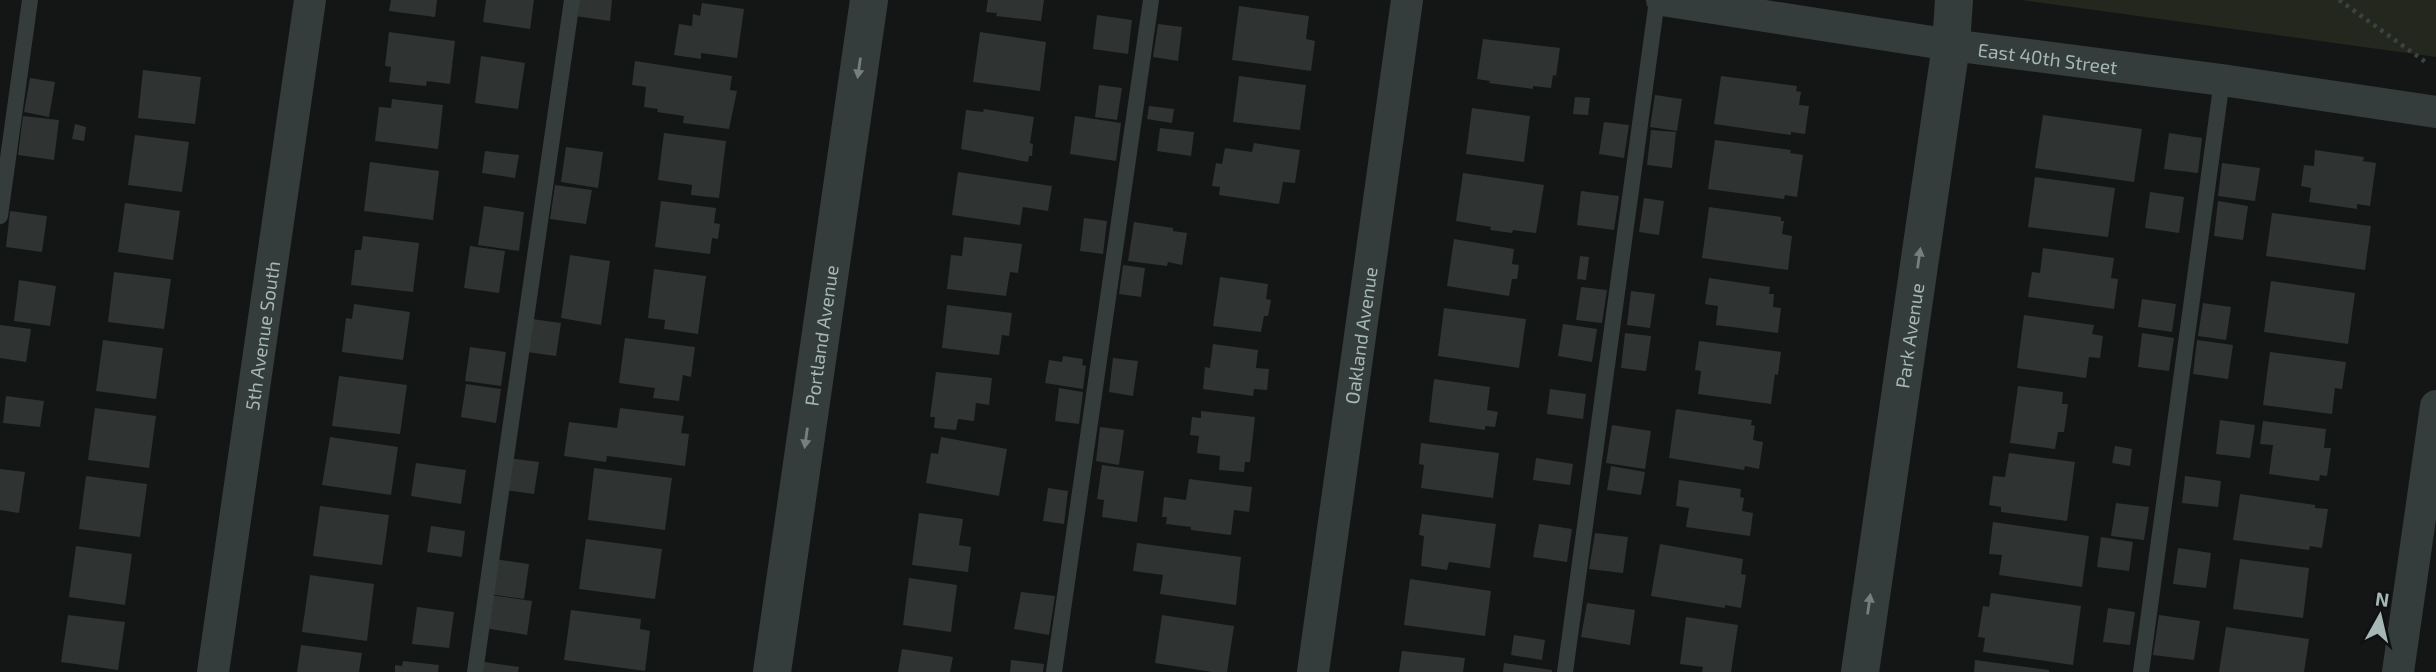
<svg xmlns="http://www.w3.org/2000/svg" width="2436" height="672" font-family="'Exo 2',sans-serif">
  <rect width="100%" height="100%" fill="#141616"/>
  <!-- green -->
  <path fill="#24271e" d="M2022,0h414v57z"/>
  <!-- building -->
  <path fill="#2f3332" d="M391,0h46l-2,17 -46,-6z
    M486,0h48l-4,29 -47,-7z
    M577,0h35l-2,21 -35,-5z
    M988,0h56l-3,21 -45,-5 1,-3 -11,-1z
    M702,3l42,6 -7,49 -36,-5v6l-27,-4 5,-31 13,2 1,-12 7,2z
    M1239,6l70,10 -3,23 9,2 -4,30 -79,-11z
    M1097,15l35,5 -4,34 -35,-5z
    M1158,24l24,3 -4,34 -25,-4z
    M389,32l66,9 -5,43 -23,-3 -1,5 -37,-4 2,-15 -6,-1z
    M980,32l66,10 -6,49 -67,-9z
    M1483,39l77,9 -4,28 -3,-1 -2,13 -18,-2v3l-44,-6 1,-2 -13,-2z
    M481,56l44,7 -7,46 -43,-6z
    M635,61l97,15 -2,14 7,1 -8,38 -46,-6 1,-7 -27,-4 1,-3 -14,-2 2,-20 -14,-2z
    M143,70l58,7 -6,47 -57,-6z
    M1239,76l67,9 -6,45 -67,-8z
    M1721,76l76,10 -1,5 5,1 -2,13 10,1 -4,28 -14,-2v3l-77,-11z
    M30,78l25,4 -6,35 -25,-5z
    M1099,85l23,3 -5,32 -22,-3z
    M1655,95l27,4 -5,32 -27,-4z
    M1575,97l15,1 -2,17 -15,-1z
    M392,99l51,6 -5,44 -63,-8 4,-34 12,1z
    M1149,106l25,3 -2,14 -25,-4z
    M1472,108l58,8 -6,46 -58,-8z
    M984,109l50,8 -4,26 3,1 -1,12h-3l-1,6 -67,-13 5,-39 17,2z
    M2043,115l99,14 -8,53 -99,-14z
    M23,116l36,4 -5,40 -36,-5z
    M1075,116l46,7 -5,38 -46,-7z
    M1604,122l25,3 -5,33 -25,-4z
    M75,124l11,3 -2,14 -12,-2z
    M1160,128l34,4 -3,24 -34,-5z
    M1651,130l25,2 -4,36 -25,-3z
    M664,133l62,8 -7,57 -28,-3 1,-10 -34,-5z
    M2169,133l33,5 -4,35 -34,-4z
    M135,135l54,7 -7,50 -54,-7z
    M1715,140l76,10 -1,3 13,2 -6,42 -12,-2 -1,4 -76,-10z
    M1254,143l46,7 -5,33 -12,-1 -4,22 -60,-9 1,-8 -8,-1 4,-23 6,1 3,-16 27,4z
    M566,147l37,5 -5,36 -37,-6z
    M2315,150l49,7 -1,4 13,2 -6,43 -13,-2v5l-48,-7 2,-14 -10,-2 3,-21 10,1z
    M485,151l34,4 -4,23 -33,-5z
    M370,162l69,9 -6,49 -69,-9z
    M2222,163l38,5 -5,33 -37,-5z
    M958,172l94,14 -4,25 -25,-4 -3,18 -68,-10z
    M1463,173l81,12 -8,48 -23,-3 -1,3 -22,-3 1,-3 -35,-6z
    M2035,177l80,11 -7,49 -80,-10z
    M555,185l37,5 -6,34 -36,-5z
    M1581,191l38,5 -5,34 -37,-5z
    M2150,192l34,5 -5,36 -34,-5z
    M1644,198l20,3 -5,34 -20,-3z
    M661,201l55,7 -2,15 6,1 -2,15 -6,-1 -2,16 -55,-7z
    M2218,201l30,5 -5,34 -29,-4z
    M125,203l55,8 -7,49 -55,-8z
    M484,206l40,6 -5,39 -41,-6z
    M1709,207l72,10v4h3l-2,13 10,2 -4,34 -86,-12z
    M10,211l37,5 -5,36 -36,-5z
    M2272,213l99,13 -6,44 -99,-14z
    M1084,218l23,3 -4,33 -23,-3z
    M1134,222l39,6v3l14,2 -5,32 -14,-3 -1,4 -39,-5z
    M363,236l56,7 -6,49 -62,-7 4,-35h6z
    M964,237l58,7 -4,29 -8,-1 -4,24 -59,-7 4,-34 11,1z
    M1454,239l60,10 -2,15 7,1 -2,14h-5l-3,17 -62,-10z
    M470,246l35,5 -6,42 -35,-5z
    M2043,248l71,10 -3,20 7,1 -4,30 -86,-12 4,-25 8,1z
    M570,255l40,6 -9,64 -40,-7z
    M1580,256l9,1 -3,23 -9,-1z
    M1123,265l22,3 -4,29 -22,-3z
    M654,269l52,7 -8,58 -34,-5 1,-9 -17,-2z
    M114,272l57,7 -7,50 -56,-7z
    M1220,277l48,7 -2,15 5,1 -3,16h-4l-3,16 -48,-6z
    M1709,278l61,9 -1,7h5l-1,13 8,1 -3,25 -62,-8 2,-19 -13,-2z
    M19,280l37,6 -6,40 -36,-5z
    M2271,281l84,12 -7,51 -84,-12z
    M1581,287l26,3 -5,33 -26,-3z
    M1631,291l24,3 -5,34 -23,-3z
    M2142,299l34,5 -4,28 -34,-5z
    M2203,303l28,4 -5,33 -28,-4z
    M354,304l56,8 -7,48 -61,-8 4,-34 6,1z
    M947,305l65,8 -3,23 -7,-1 -3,20 -57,-7z
    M1444,308l82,11 -7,49 -81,-12z
    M2024,315l70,10 -2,9 11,2 -3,22 -11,-1 -3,21 -69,-10z
    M532,319l29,4 -5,33 -29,-4z
    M1563,324l34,5 -5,33 -34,-6z
    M0,325l31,4 -5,33 -26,-4z
    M1625,333l26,3 -5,35 -25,-3z
    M2142,333l32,5 -5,33 -31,-4z
    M625,338l70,9 -4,30 -8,-2 -4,26 -26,-3 2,-10 -36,-5z
    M103,340l60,8 -7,51 -60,-8z
    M2197,340l36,5 -5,34 -35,-5z
    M1699,341l82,11 -3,23 -3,-1 -4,30 -73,-10 3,-23 -6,-1z
    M1213,344l45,6 -2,18 13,1 -2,21 -13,-1 -1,7 -50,-7 2,-22 5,1z
    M470,347l36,5 -5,34 -36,-5z
    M2270,352l76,10 -4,27 -7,-1 -3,26 -69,-9z
    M1063,356l20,3 -1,6 4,1 -3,23 -38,-6 4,-23 13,2z
    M1113,358l25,3 -5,35 -24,-4z
    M936,372l56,6 -3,27 -13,-2 -2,18 -16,-2 -2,11 -22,-2 1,-11h-5z
    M339,376l68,9 -7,49 -68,-8z
    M1434,379l56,8 -3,23 11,2 -3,15 -10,-1v4l-56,-8z
    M466,384l35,5 -5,34 -35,-6z
    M2018,386l45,6 -1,12h6l-4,28h-6l-3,17 -45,-6z
    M1059,388l24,4 -4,32 -24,-3z
    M1550,389l36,5 -3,25 -36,-5z
    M6,396l38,5 -4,26 -37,-4z
    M95,408l61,8 -7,52 -61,-8z
    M620,408l64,8 -3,17 8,1 -4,32 -78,-10 -1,6 -42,-6 5,-34 48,6z
    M1676,409l76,11 -1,5 4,1 -2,14 10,2 -4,27 -14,-3 -1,4 -75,-12z
    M1201,411l54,6 -5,45h-5l-1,10 -25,-2 1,-14 -23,-3 2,-17 -9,-1 2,-18 9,1z
    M2220,420l35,5 -5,33 -34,-4z
    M2263,421l63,8 -2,19h7l-4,28 -7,-1 -1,6 -50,-7 4,-29 -13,-1z
    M1612,425l39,6 -6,38 -39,-6z
    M1100,427l24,3 -5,35 -23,-4z
    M330,437l68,10 -7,48 -69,-10z
    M941,437l66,12 -8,47 -73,-13 5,-30 7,1z
    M1421,443l78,10 -6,45 -72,-10 3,-23 -5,-1z
    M2115,446l17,3 -2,17 -18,-3z
    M2009,453l66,9 -8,59 -66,-9v-5l-12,-2 4,-29 12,1z
    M508,458l31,4 -5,32 -30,-4z
    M1536,458l37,6 -3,21 -37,-5z
    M416,463l50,7 -5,34 -50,-8z
    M1102,465l42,6 -7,51 -35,-5 2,-17 -7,-1z
    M1611,466l34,6 -4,23 -34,-5z
    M594,468l78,10 -7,52 -77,-10z
    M0,469l25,3 -6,41 -19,-3z
    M86,476l61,8 -7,53 -61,-8z
    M2185,476l36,5 -3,26 -36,-4z
    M1189,479l63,8 -3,25 -15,-2 -3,25 -40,-5v-3l-25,-3 1,-7h-5l2,-20 22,3z
    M1679,480l62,9 -1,8 4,1 -2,13 11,2 -3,23 -64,-9 3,-19 -13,-2z
    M1048,488l20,3 -4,33 -21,-3z
    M2240,494l75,11v3l13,1 -6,39 -12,-2 -1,4 -76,-10z
    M2116,503l33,4 -5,33 -33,-4z
    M320,506l69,9 -7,50 -69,-9z
    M919,513l44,6 -4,26 12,2 -3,25 -56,-7z
    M1422,514l74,10 -6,44 -41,-6 -2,8 -26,-4 3,-30 -5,-1z
    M1993,522l96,14 -7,51 -83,-12 3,-20 -13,-1z
    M1539,524l33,5 -5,33 -34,-5z
    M431,526l34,5 -3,26 -35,-5z
    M1595,533l33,4 -5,36 -34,-4z
    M2101,537l32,5 -4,29 -32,-4z
    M586,539l76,10 -7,50 -76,-10z
    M1137,543l104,14 -5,48 -76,-11 3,-19 -30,-4z
    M1660,544l83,15 -2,15 5,1 -5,33 -16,-3v3l-74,-12z
    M76,546l56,8 -7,51 -56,-8z
    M2178,548l33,5 -5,35 -33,-4z
    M494,559l35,5 -5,35 -35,-5z
    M2240,559l69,9 -6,50 -70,-9z
    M310,575l64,9 -7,57 -65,-9z
    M909,578l48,7 -6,47 -48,-7z
    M1410,579l81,12 -6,45 -81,-11z
    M1021,592l34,4 -6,39 -35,-6z
    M1991,593l90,13 -8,59 -90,-13 2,-14 -7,-1 5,-31 6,1z
    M490,595l42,6 -5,34 -42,-7z
    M1587,603l48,7 -5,35 -49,-8z
    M417,607l37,5 -5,36 -37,-4z
    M2108,608l27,4 -5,33 -27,-3z
    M571,610l70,9 -1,10 10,2 -5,40 -81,-11z
    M68,615l57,7 -7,48 -57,-8z
    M1162,615l72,11 -7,46h-15l-57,-9z
    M2159,615l41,6 -6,39 -41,-5z
    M1686,617l52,8 -7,47h-29l1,-5 -23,-3z
    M2226,627l83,12 -5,33h-85z
    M1514,635l31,5 -3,20 -31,-5z
    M301,645l61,8 -3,19h-62z
    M902,649l51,8 -3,15h-52z
    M1402,651l63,7 -2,14h-64z
    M1011,660l33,4 -1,8h-33z
    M1975,660l74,10v2h-75z
    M403,661l36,4 -1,7h-43v-7l7,1z
    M478,661l41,6 -1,5h-42z
    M1504,663l48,7v2h-49z"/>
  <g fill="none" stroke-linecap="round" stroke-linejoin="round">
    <!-- path -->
    <path stroke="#3b4342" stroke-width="4.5" stroke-dasharray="3.5 5" stroke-linecap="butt" d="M2339,0l88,63"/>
    <!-- service -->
    <path stroke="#353c3c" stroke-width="16" d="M0,216l30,-216
      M475,672l97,-672
      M1054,672l97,-672
      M1565,672l92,-672
      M2141,672l81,-592"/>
    <!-- minor -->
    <g stroke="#353c3c" stroke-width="32">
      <path id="s1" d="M1662,0l289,45 271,35 214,32"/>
      <path id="s2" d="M213,672l97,-672"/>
      <path id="s3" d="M1313,672l94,-672"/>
      <path d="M2398,672l38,-266"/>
    </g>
    <!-- tertiary -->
    <g stroke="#353c3c" stroke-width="38">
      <path id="s4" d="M772,672l97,-672"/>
      <path id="s5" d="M1860,672l91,-627 3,-45"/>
    </g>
  </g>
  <!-- one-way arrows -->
  <defs><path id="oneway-solid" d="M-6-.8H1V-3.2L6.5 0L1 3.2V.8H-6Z" transform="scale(1.75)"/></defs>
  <g fill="#73807f">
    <use href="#oneway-solid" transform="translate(859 68) rotate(98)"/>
    <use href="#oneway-solid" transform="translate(1919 258) rotate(-82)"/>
    <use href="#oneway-solid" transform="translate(806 438) rotate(98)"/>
    <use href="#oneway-solid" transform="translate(1869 604) rotate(-82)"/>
  </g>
  <g text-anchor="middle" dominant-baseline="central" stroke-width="5" stroke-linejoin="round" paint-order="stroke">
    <!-- street labels -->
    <g font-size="19" fill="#a5b8b5" stroke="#0f1111">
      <text stroke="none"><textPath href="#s1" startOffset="390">East 40th Street</textPath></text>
      <text stroke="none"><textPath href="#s2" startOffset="340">5th Avenue South</textPath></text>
      <text stroke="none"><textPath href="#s4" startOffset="340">Portland Avenue</textPath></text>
      <text stroke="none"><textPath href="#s3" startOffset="340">Oakland Avenue</textPath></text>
      <text stroke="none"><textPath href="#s5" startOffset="340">Park Avenue</textPath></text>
    </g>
  </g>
  <!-- north arrow -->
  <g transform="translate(2380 616) rotate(8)" stroke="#0f1111" stroke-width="5" paint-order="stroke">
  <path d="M0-5L12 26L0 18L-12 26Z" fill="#a5b8b5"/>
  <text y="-10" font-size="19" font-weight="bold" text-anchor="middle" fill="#a5b8b5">N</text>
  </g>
</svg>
